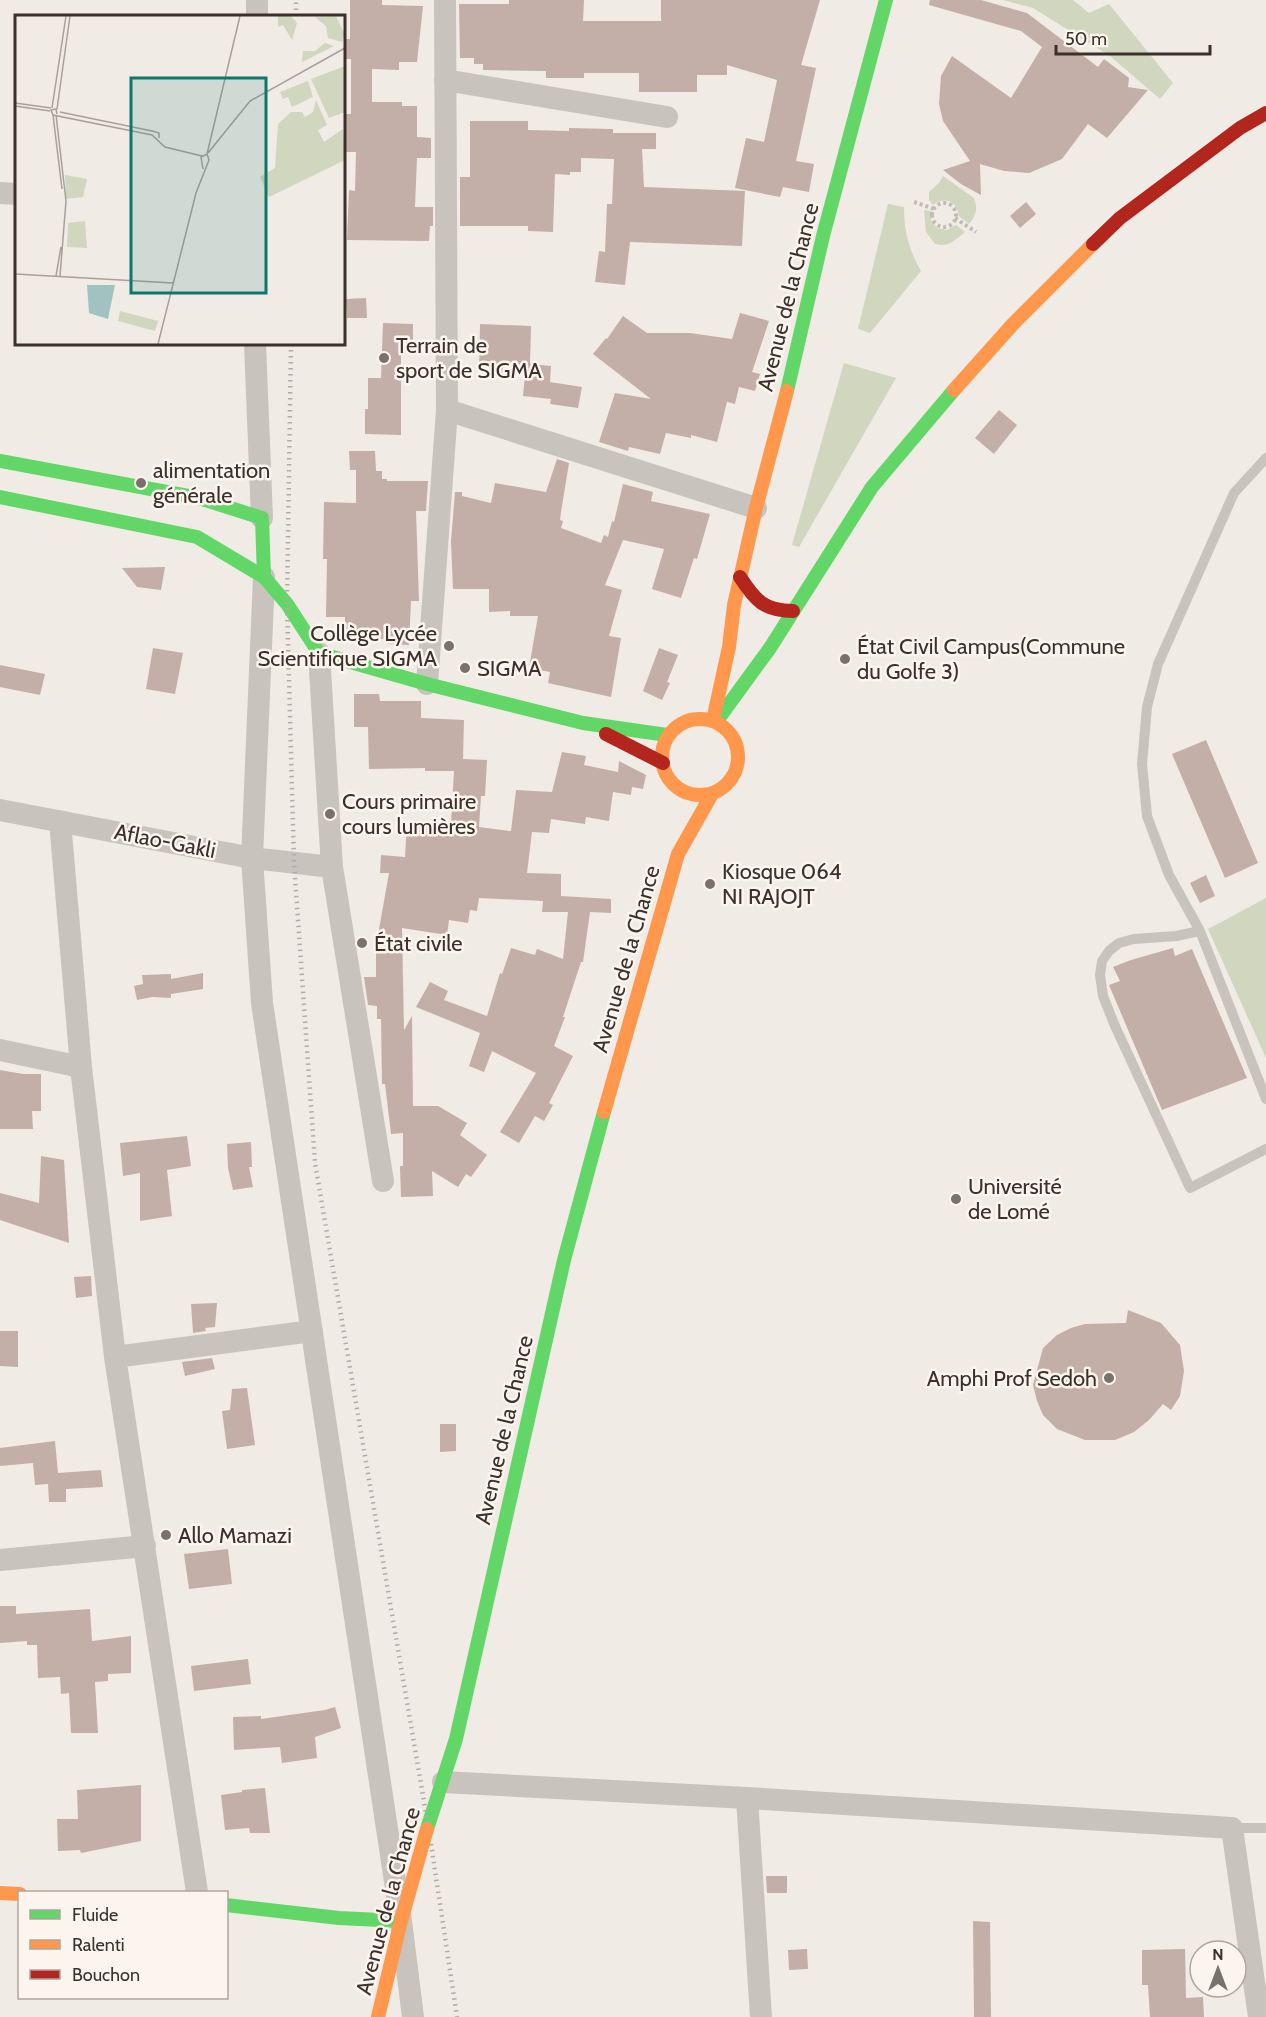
<svg xmlns="http://www.w3.org/2000/svg" width="1266" height="2017" font-family="Cabin,sans-serif">
  <rect width="100%" height="100%" fill="#f0ebe5"/>
  <!-- green -->
  <path fill="#d1d6bf" d="M1003,0h70l16,13 20,-9 64,79 -13,16 -50,-43 -77,-48z
    M943,176l31,22c4,11 2,17 -5,26l-10,-8c-2,-15 -14,-20 -26,-11l-4,-5v-8l10,-9z
    M888,204l16,3c0,24 5,43 17,64l-51,62 -12,-4z
    M924,210l6,1 1,10 6,7 10,2 9,-5 9,7c-10,8 -17,16 -30,12l-9,-12z
    M844,363l52,15 -97,169 -7,-2z
    M1266,898v160l-58,-129z"/>
  <!-- building -->
  <path fill="#c3afa7" d="M350,0h32v5l41,1 -6,56h-18v8l-27,-1v33h30v4h15v31l14,1v20h-14l-2,49h18v19h-3l-1,15 -82,-1 2,-50 6,1 1,-39h-12v-38h7v-55h-7v-20h6z
    M509,0h75l-1,21h78v-21h159l-19,65 15,3 -20,93 18,3 -5,28 -26,-5 -3,10 -45,-9 11,-50 18,4 13,-62 -50,-15v10h-30v17h-58v-19h-55v5h-38v-7l-63,-1v-6h-9v-6h-14l-1,-54h50z
    M930,0h51l46,13 71,54 6,-8 25,19 -1,9 20,3 -41,48 -19,-14 -26,35 -33,14 -25,-2 -24,-7 1,31 -20,-11 -18,-14 27,-9 -27,-40 -4,-17 2,-28 11,-20 59,42 31,-51 -21,-16 -92,-26z
    M470,121h58v9l41,1v-3l44,1v4h43v16h-14l2,38 101,4 -3,55 -112,-4 -5,43 -30,-3 4,-31 6,1 2,-48h5l2,-45 -33,-1v14h-11v3l-15,-1 -2,58 -25,-1v-5h-68v-49h10z
    M1026,202l10,12 -16,14 -10,-12z
    M366,298l1,20h-20l-1,-19z
    M740,313l29,8 -17,51 8,2 -5,17 -16,-4 -4,17 -8,-2 -10,40 -26,-7v3l-25,-5 -6,21 -31,-7 -1,4 -29,-9 16,-49 36,6 -58,-45 13,-16 1,1 16,-23 24,17h43l42,6z
    M383,323l30,1v25l-12,-1v87l-36,-1v-25h3v-31h13z
    M480,324l51,2 -1,38 21,2 -1,16 32,5 -4,21 -28,-4 1,-5 -28,-3 2,-21 -46,-1z
    M999,410l18,15 -23,29 -19,-16z
    M349,451h26l1,20h6v8h5v2h41l-2,30h-10l3,90h-8l-2,44 -21,-1v-5h-15v-7h-28v-15h-19l1,-58h-4l1,-57 32,1v-33h-6z
    M557,459l12,4 -8,49 -1,8 3,1 -2,7 40,15 3,-8 4,2 4,-16 2,1 9,-38 30,8 -2,9 59,13 -13,45 -3,-1 -13,40 -29,-9 12,-40 -41,-9 -18,45 17,5 -13,46 12,2 -10,59 -63,-14 2,-11 -21,-4 9,-52h-28v-5l-21,1v-23h-36l-2,-48 4,-49h7v4l29,7 4,-20 51,9z
    M165,567l-4,23 -24,-3 -15,-19z
    M153,648l30,5 -8,41 -29,-5z
    M659,648l19,7 -11,27 3,1 -8,17 -19,-9z
    M0,665l45,9 -5,21 -40,-8z
    M354,694h25l1,7h41v17l43,2 -1,39 24,1 -2,36h-4l-2,31 32,4 5,-41 36,2 10,-40 24,4 -2,9 34,7 1,-11 27,14 -3,14 -11,-2 -1,8 -18,-3 -4,29 -23,-4 -1,7 -34,-5 -2,14 -17,-1 -5,41 34,1v22l50,3v14l-21,-1 -7,50h-2l-18,55h2l-11,29 19,10 -24,47 4,2 -9,16 -9,-5 -16,27 -19,-11 36,-59 -44,-22 -8,21 -15,-6 11,-33 -64,-26 14,-25 18,9 -4,9 43,16 13,-43 2,1 9,-26 24,7 2,-6 26,10 5,-47h-26l1,-11 -64,-3 -2,13 -7,-1 -2,13 -19,-3 -2,15 -45,-7 2,102 8,-14 1,90h25l29,17 -7,12 27,20 -16,22 -5,-3 -8,13 -26,-16 1,25 -32,1 -1,-31h3v-33l-12,1 -6,-50h-3l-1,-65h-4v-13l-9,-1 -4,-28h12v-42h2l11,-62h-9l1,-18 24,2 2,-35 44,2 3,-53h-29v-3l-56,1 -1,-42h-14z
    M1206,740l52,123 -33,15 -53,-124z
    M1206,875l9,21 -15,7 -10,-20z
    M1173,948l2,8 17,-7 55,129 -85,32 -53,-125 11,-4 -7,-14 18,-7z
    M203,973v16l-32,5v4l-19,-1 -15,3 -3,-14 9,-2 -1,-9 29,-1v5z
    M0,1070l23,4h18v37h-9l1,18h-33z
    M187,1136l4,30 -24,4 5,46 -32,5v-48l-17,3 -3,-33z
    M251,1142l1,25h-3l4,20 -20,3 -5,-22 -1,-24z
    M41,1156l23,4 5,83 -69,-23v-27l39,10z
    M91,1276l1,20 -16,2 -2,-21z
    M217,1303l-2,24 -10,1 1,3 -13,2 -2,-29z
    M1128,1310l33,13 19,22 4,26 -4,25 -9,14 -8,-6 -14,16 -15,12 -19,8h-30l-28,-11 -14,-14 -6,-14 -4,-16 10,-37 14,-13 14,-7 14,-4 41,-1z
    M0,1331h18v36l-18,-1z
    M212,1358l3,11 -30,7 -3,-14z
    M247,1388l8,57 -28,4 -5,-38 8,-1 2,-21z
    M440,1424h16v27l-16,1z
    M55,1441l3,32 43,-3 2,17 -37,2v13h-17l-1,-18 -13,1 -2,-22 -33,3v-18z
    M228,1549l4,35 -43,5 -5,-35z
    M0,1606h16v8l74,-5 2,32 39,-5v37l-23,1v7l-13,1 3,51h-27l-2,-40 -8,1 -1,-17 -22,1 -1,-33h-10v-4l-27,2z
    M248,1659l3,25 -57,7 -3,-25z
    M335,1707l6,21 -26,9 2,21 -35,5 -2,-16 -46,3 -1,-33 28,-1v3l64,-9z
    M141,1785v56l-60,12 -1,-3 -22,1 -1,-32h21l-1,-29z
    M265,1788l5,45h-20l-1,-5 -24,2 -4,-35 21,-3v-2z
    M766,1876h21v17h-20z
    M973,1921l17,1 1,95h-17z
    M807,1949l1,20 -19,1 -1,-20z
    M1185,1949l1,49 17,-1 1,20h-54l-2,-32h-6v-35z"/>
  <g fill="none" stroke-linecap="round" stroke-linejoin="round">
    <!-- path -->
    <path stroke="#c2bbb6" stroke-width="4" stroke-dasharray="3 3" stroke-linecap="butt" d="M914,202l20,7
      M932 215a12 12 0 1 1 24 0a12 12 0 1 1-24 0Z
      M955,218l21,14"/>
    <!-- lane -->
    <path stroke="#c9c3be" stroke-width="10" d="M1266,458l-32,35 -76,171 -11,43 -5,57 5,52 22,59 31,56 -24,5 -42,3 -15,4 -10,8 -7,10 -2,14 3,21 12,30 75,162 76,-39
      M1200,931l66,168
      M1232,1828h34"/>
    <!-- street -->
    <path stroke="#c9c3be" stroke-width="22" d="M257,16v-16
      M445,80l222,37
      M0,193l16,1
      M255,344l7,174
      M447,410l309,98
      M264,577l-12,281 10,145 139,918 12,96
      M319,653l13,214 51,314
      M427,684l20,-274 -2,-410
      M0,810l252,48 80,9
      M60,821l21,246 34,290 82,535
      M0,1050l81,17
      M115,1357l197,-26
      M0,1560l145,-14
      M443,1782l304,16 485,30 27,189
      M747,1798l14,219"/>
    <!-- fast -->
    <path stroke="#63d668" stroke-width="14" d="M787,391l36,-155 63,-236
      M0,461l199,37 63,20 2,59
      M0,497l197,40 67,40 23,27 32,49 108,31 156,39 84,12
      M716,722l54,-74 102,-161 82,-97
      M427,1829l29,-90 108,-479 40,-148
      M226,1905l113,13 62,3"/>
    <!-- slow -->
    <path stroke="#ff974d" stroke-width="14" d="M954,390l59,-66 80,-80
      M662 757a38 38 0 1 1 76 0a38 38 0 1 1-76 0Z
      M713,720l16,-73 5,-42 22,-97 31,-117
      M604,1112l74,-258 34,-60
      M0,1893l20,1
      M378,2017l23,-96 26,-92"/>
    <!-- jam -->
    <path stroke="#b3261e" stroke-width="14" d="M1093,244l27,-26 120,-90 26,-15
      M740,577c15,23 24,34 53,34
      M606,734l57,29"/>
    <!-- rail -->
    <path stroke="#b1aca8" stroke-width="4.5" stroke-dasharray="1.5 4.5" stroke-linecap="butt" d="M296,16v-16
      M291,344l-4,260 7,259 21,300 113,662
      M431,1844l26,173"/>
  </g>
  <!-- markers -->
  <g fill="#7a716c" stroke="#fbf5ee" stroke-width="2">
    <circle cx="384" cy="358" r="6"/>
    <circle cx="141" cy="483" r="6"/>
    <circle cx="449" cy="646" r="6"/>
    <circle cx="845" cy="659" r="6"/>
    <circle cx="465" cy="668" r="6"/>
    <circle cx="330" cy="814" r="6"/>
    <circle cx="710" cy="884" r="6"/>
    <circle cx="362" cy="943" r="6"/>
    <circle cx="956" cy="1199" r="6"/>
    <circle cx="1109" cy="1378" r="6"/>
    <circle cx="166" cy="1535" r="6"/>
  </g>
  <g text-anchor="middle" dominant-baseline="central" stroke-width="5" stroke-linejoin="round" paint-order="stroke">
    <!-- street labels -->
    <g font-size="22" fill="#3b302b" stroke="#fbf5ee">
      <text transform="translate(788 297) rotate(-76)">Avenue de la Chance</text>
      <text transform="translate(165 841) rotate(11)">Aflao-Gakli</text>
      <text transform="translate(626 959) rotate(-74)">Avenue de la Chance</text>
      <text transform="translate(504 1430) rotate(-77)">Avenue de la Chance</text>
      <text transform="translate(388 1901) rotate(-75)">Avenue de la Chance</text>
    </g>
    <!-- poi labels -->
    <g font-size="22" fill="#3b302b" stroke="#fbf5ee" text-anchor="start">
      <text x="396" y="345">Terrain de<tspan x="396" dy="25">sport de SIGMA</tspan></text>
      <text x="153" y="470">alimentation<tspan x="153" dy="25">générale</tspan></text>
      <text x="437" y="633" text-anchor="end">Collège Lycée<tspan x="437" dy="25">Scientifique SIGMA</tspan></text>
      <text x="857" y="646">État Civil Campus(Commune<tspan x="857" dy="25">du Golfe 3)</tspan></text>
      <text x="477" y="668">SIGMA</text>
      <text x="342" y="801">Cours primaire<tspan x="342" dy="25">cours lumières</tspan></text>
      <text x="722" y="871">Kiosque 064<tspan x="722" dy="25">NI RAJOJT</tspan></text>
      <text x="374" y="943">État civile</text>
      <text x="968" y="1186">Université<tspan x="968" dy="25">de Lomé</tspan></text>
      <text x="1097" y="1378" text-anchor="end">Amphi Prof Sedoh</text>
      <text x="178" y="1535">Allo Mamazi</text>
    </g>
  </g>
  <!-- overview -->
  <g transform="translate(15 15)">
    <rect width="330" height="330" fill="#f0ebe5"/>
    <path d="M263,1h13l6,7 -5,17 -9,-15 -5,2zM321,1l9,19 -3,7 -14,-4 -2,-12 -11,-9zM310,28l9,3 -32,16 1,-11h12zM330,51v46l-16,6 -18,-39zM293,66l5,16 -21,10 -4,-10 -5,2 -3,-7zM301,85l11,25 -9,5 6,12 19,-13 2,31 -76,37 -9,-20 15,-9 3,-44 13,-12h11l3,5 8,-5zM50,160l22,4 -4,18 -17,2zM70,206l2,27 -20,-1 1,-24zM105,296l38,10 -3,10 -37,-10z" fill="#d1d6bf"/>
    <path d="M72,270h28l-7,34 -19,-6z" fill="#a1c2c1"/>
    <path fill="none" stroke="#a8a09b" stroke-width="1.5" d="M0,88l36,5M0,91l35,5M37,93l14,-92M42,94l13,-93M45,97l92,19 7,2v5M42,99l-1,-5 -5,1 2,5 99,20 13,12 37,9M38,100l9,74M41,100l10,86 -6,75M193,138l42,-52 95,-53M192,139l33,-138M0,259l158,9M41,261l5,-29M143,329l38,-151 13,-33 -2,-6 -6,3 2,12"/>
    <path fill="#0f766e" fill-opacity="0.15" stroke="#0f766e" stroke-width="3" d="M116,63h135v215h-135z"/>
    <rect width="330" height="330" fill="none" stroke="#3b302b" stroke-width="3"/>
  </g>
  <!-- legend -->
  <rect x="18" y="1891" width="210" height="108" fill="#fbf5ee" stroke="#aea6a0" stroke-width="1.5"/>
  <rect x="30" y="1910" width="30" height="9" fill="#63d668" stroke="#aea6a0" stroke-width="1.5"/>
  <text x="72" y="1921" font-size="18" fill="#3b302b">Fluide</text>
  <rect x="30" y="1940" width="30" height="9" fill="#ff974d" stroke="#aea6a0" stroke-width="1.5"/>
  <text x="72" y="1951" font-size="18" fill="#3b302b">Ralenti</text>
  <rect x="30" y="1970" width="30" height="9" fill="#b3261e" stroke="#aea6a0" stroke-width="1.5"/>
  <text x="72" y="1981" font-size="18" fill="#3b302b">Bouchon</text>
  <!-- north arrow -->
  <g transform="translate(1218 1969)"><circle r="28" fill="#fbf5ee" stroke="#aea6a0" stroke-width="1.5"/>
  <path d="M0-4.5L10 22L0 15L-10 22Z" fill="#7a716c"/>
  <text y="-9" font-size="16" font-weight="bold" text-anchor="middle" fill="#3b302b">N</text>
  </g>
  <!-- scale -->
  <path d="M1056 45v9h154v-9" fill="none" stroke="#3b302b" stroke-width="3"/>
  <text x="1065" y="45" font-size="18" fill="#3b302b" stroke="#fbf5ee" stroke-width="4.5" paint-order="stroke">50 m</text>
</svg>
